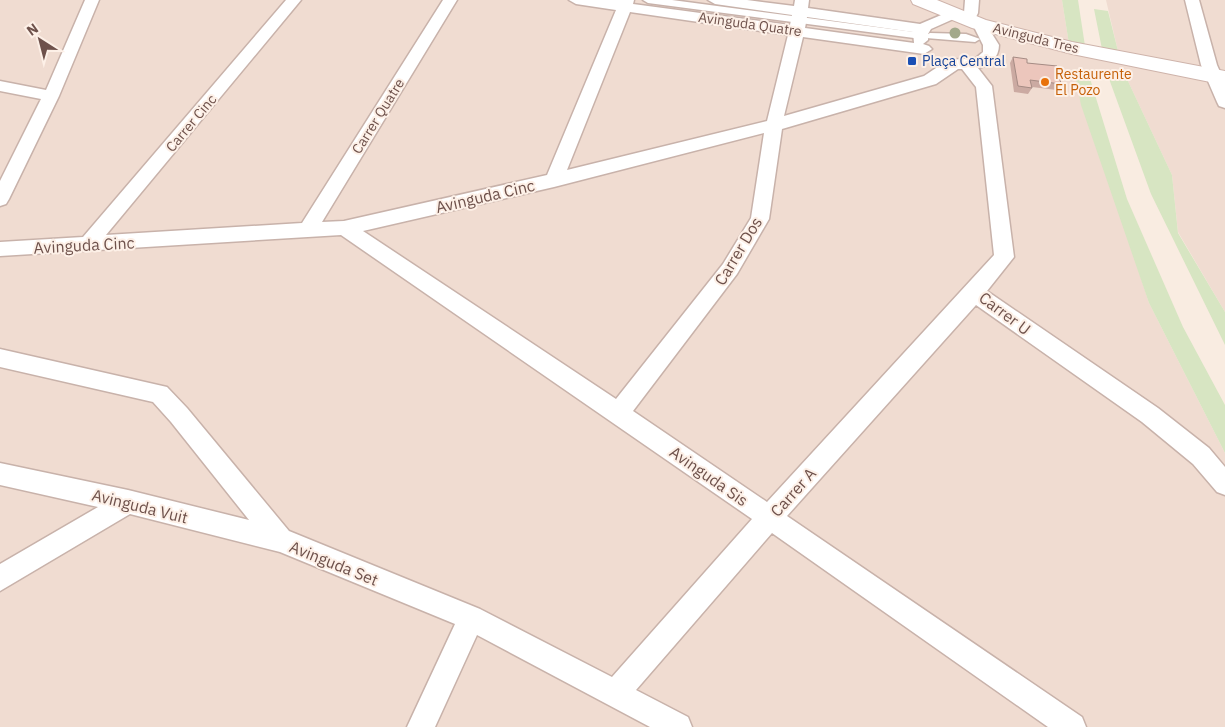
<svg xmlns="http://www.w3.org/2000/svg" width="1225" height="727" font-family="'IBM Plex Sans',sans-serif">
  <rect width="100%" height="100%" fill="#f9ece1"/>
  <!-- residential -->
  <path fill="#f0dcd1" d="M0,0h1062l7,44 49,7 -12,-51h119v312l-47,-80 -6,-57 -45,-96 -53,-9 75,233 76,150v274h-1225z"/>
  <!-- green -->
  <path fill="#d7e5c2" d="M1062,0h16l7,46 -16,-2z
    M1094,9l14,2 10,40 -16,-2z
    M1074,69l14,3 39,127 56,128 42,78v48l-76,-150 -68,-198z
    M1108,76l19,3 45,96 6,58 47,79v33l-74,-151z"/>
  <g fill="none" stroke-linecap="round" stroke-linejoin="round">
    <defs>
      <path id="pedestrian" d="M643,0h29l242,32 5,3 -5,3 -266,-35z
        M930,33l36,1 14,5 -5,3 -49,-4 -1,-2z"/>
      <path id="minor" d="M85,0h14l-40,96 -50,103 -3,5 -6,2v-25l41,-82 -41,-8v-10l46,9z
        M286,0h15l-195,235 196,-12 141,-223h14l-135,222 22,-1 203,-46 69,-165 -40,-6 -7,-4h65l-1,4 157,21 2,-10 -77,-11 -7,-4h39l47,6 1,-6h14l-1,8 112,16 33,-14 7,4 -2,3 -27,12 -3,5v6l-5,4 6,2 3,3 -8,5 -121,-17 -19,79 140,-40 24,-16 28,-2 7,-6v-7l-11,-22h-10l-2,-3 4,-7 1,-13h14l-1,13 -4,8h10l15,24c0,12 -9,21 -21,23l14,18 22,171 -27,34 171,117 51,40 16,19v28l-8,-3 -24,-28 -51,-42 -166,-117 -189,211 295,201 4,10h-38l-276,-194 -136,157 52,27 4,10h-42l-173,-92 -42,92h-28l48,-103 -175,-72 -150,-38 -130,77v-27l98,-57 -98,-22v-22l128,27 121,30 -78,-98 -18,-20 -153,-35v-18l167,38 20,21 102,123 191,78 132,68 140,-158 -411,-284 -341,21v-14l83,-5zM630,12l158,23 -21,86 -200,49zM807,17l106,15 1,11 -109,-15zM958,69h4l14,18 18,168 -227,247 -134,-91 104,-137 32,-55 13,-90 154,-45zM764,133l-13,85 -28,46 -107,135 -253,-168 191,-44z
        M1185,0h14l18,65 8,18v25l-6,-2 -2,-4 -16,-37z"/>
      <path id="secondary" d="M911,0h26l49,20 86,22 153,29v14l-153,-31 -100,-26 -59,-24z"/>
    </defs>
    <!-- pedestrian casing -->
    <use href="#pedestrian" stroke="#c8b2aa" stroke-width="3"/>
    <!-- minor casing -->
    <use href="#minor" stroke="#c8b2aa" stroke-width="3"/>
    <!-- secondary casing -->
    <use href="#secondary" stroke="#ceb3aa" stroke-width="2"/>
    <!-- pedestrian -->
    <use href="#pedestrian" fill="#fff" fill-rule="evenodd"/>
    <!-- minor -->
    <use href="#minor" fill="#fff" fill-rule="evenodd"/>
    <!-- secondary -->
    <use href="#secondary" fill="#fff" fill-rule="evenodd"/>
  </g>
  <!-- trees -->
  <circle fill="#a2a98b" cx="955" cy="33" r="5.5"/>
  <!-- wall -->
  <path fill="#cbaaa2" d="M1013,57l14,6 34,21 -4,6 -25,-3v1l-4,6 -14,-2 -4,-29z"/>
  <!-- building -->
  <path fill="#ecc6bc" stroke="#a58b84" d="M1013,57l14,2v4l30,3 4,18 -31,-4 2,8 -14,-2z"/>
  <!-- markers -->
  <rect fill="#1a4fb4" stroke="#fdf0e7" stroke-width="2" x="907" y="56" width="10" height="10" rx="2.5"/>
  <circle fill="#e8710a" stroke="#fdf0e7" stroke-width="2" cx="1045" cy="82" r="5"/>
  <g text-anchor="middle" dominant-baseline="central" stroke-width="4" stroke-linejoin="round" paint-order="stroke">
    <!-- far-street labels -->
    <g font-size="14" fill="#6e514b" stroke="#fdf0e7">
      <text transform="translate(750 24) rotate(8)">Avinguda Quatre</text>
      <text transform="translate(1036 38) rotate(14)">Avinguda Tres</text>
      <text transform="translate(378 116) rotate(-58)">Carrer Quatre</text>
      <text transform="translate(191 123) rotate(-50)">Carrer Cinc</text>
    </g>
    <!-- far-transit labels -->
    <g font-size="14" fill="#164399" stroke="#fdf0e7" text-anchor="start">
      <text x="922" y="61">Plaça Central</text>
    </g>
    <!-- far-food labels -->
    <g font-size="14" fill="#c56008" stroke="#fdf0e7" text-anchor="start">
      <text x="1055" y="74">Restaurente<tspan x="1055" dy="16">El Pozo</tspan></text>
    </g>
    <!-- street labels -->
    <g font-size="16" fill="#6e514b" stroke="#fdf0e7">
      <text transform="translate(485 196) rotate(-13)">Avinguda Cinc</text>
      <text transform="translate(84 245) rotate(-3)">Avinguda Cinc</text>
      <text transform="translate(738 251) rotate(-59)">Carrer Dos</text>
      <text transform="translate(1005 313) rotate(37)">Carrer U</text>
      <text transform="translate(709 476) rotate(35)">Avinguda Sis</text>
      <text transform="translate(793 492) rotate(-48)">Carrer A</text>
      <text transform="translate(140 506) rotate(14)">Avinguda Vuit</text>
      <text transform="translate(334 563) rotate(22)">Avinguda Set</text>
    </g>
  </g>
  <!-- north arrow -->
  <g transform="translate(40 40) rotate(324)" stroke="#fdf0e7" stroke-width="4" paint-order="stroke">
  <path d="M0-4L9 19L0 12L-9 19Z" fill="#6e514b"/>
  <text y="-8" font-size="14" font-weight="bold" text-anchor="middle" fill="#6e514b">N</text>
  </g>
</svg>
